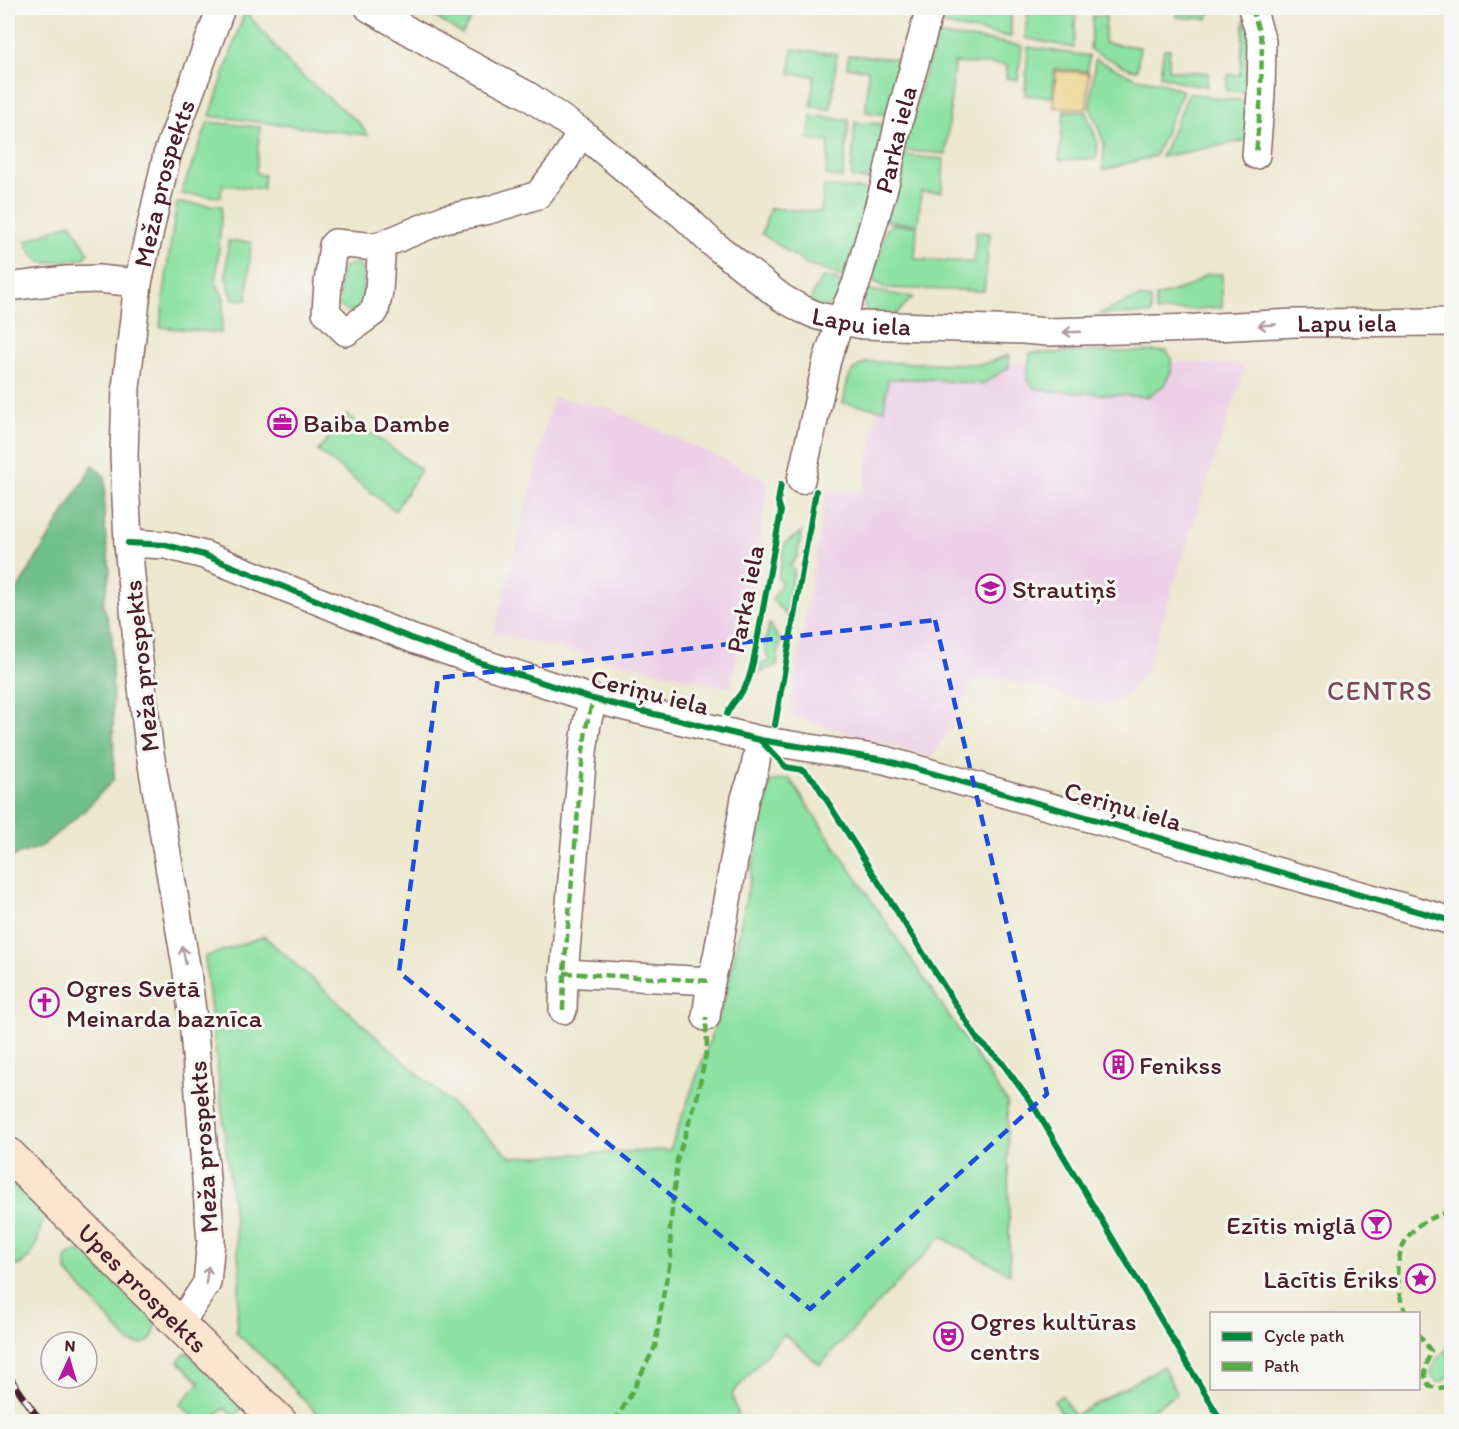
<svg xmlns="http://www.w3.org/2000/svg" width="1459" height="1429" font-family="Itim,sans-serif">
  <rect width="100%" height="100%" fill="#f6f6f2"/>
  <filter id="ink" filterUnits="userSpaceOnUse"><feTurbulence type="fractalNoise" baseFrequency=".0167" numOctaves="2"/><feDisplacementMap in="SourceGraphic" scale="12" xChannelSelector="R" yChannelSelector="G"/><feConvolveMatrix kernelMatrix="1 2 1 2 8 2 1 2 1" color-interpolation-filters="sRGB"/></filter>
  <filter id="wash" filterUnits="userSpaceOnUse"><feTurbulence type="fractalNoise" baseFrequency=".008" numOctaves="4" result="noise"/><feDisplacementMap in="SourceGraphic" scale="24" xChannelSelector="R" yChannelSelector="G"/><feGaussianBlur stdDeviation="1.35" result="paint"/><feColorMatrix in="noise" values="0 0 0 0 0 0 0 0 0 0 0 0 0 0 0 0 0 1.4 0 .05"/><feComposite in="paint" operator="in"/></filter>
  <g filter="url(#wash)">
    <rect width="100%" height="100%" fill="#ede7ce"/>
    <!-- built -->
    <path fill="#edd0e8" d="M1008,362h162l76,3 -48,144 -51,160 -20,27 -23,10 -111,-29 -20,6 -40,75 -137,-41 -6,-8 37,-220 35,4 1,-4 16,-88 -22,-24 135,-7z
      M553,398l54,9 162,73 -15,97 -24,111 -236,-55z"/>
    <!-- green -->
    <path fill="#8ce1a3" stroke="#6b8067" stroke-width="1.5" d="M420,8h57l-15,26z
      M943,8h51l17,1v28l-73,-13z
      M1177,8h32l-1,11 -31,-2z
      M1028,10l48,4 -2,34 -49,-10z
      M245,11l49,58 65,54 9,12 -158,-19z
      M1093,16l13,1 -2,26 36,4 -3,23 -7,-1 -40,-19z
      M1244,21l13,16 -4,56 -27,-3 2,-15h12z
      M941,36l37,3 44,7 -4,34 -12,-2 1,-13 -53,-2 -8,91 -45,-4 35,-112z
      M1028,47l61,9 -1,15 -34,-2 -1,28 -28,-2z
      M792,49l45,5 -6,55 -20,-2 3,-31 -24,-2z
      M1164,49h6l-2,21 40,3 -1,13 -22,-2 -25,-9z
      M848,55l60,5 -18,55 -24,-3 2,-42 -21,-3z
      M1095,59l41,19 23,4 24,9 -28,65 -52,14 1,-27 -14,-36z
      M1189,93l33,6 30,2 -4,39 -87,17z
      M1064,111l22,1 12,32 -2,15 -37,1z
      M811,116l38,4 -6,58 -17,-3 3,-33 -21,-2z
      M208,122l52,5 -4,46 8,2 -1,14 -41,-4 -1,12 -40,-3z
      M855,123l30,1 -14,56 -20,-2z
      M900,155l44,4 -2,33h-21l-3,32 -29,-2 -7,-4z
      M824,186l45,4 -22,88 -41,-14 -44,-30 8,-26 51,4z
      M177,203l45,3 -6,77 8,15 -3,35 -61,-6 8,-66z
      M71,223l17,29 -2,5 -5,2 -35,4c-12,-1 -16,-14 -21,-22z
      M893,224l24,2 -2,33 59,3 2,-30 14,1 -6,58 -99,-3 -13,-8 14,-50z
      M228,241l23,1 -4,58 -14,-1 -7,-21z
      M352,264l8,1c4,9 3,15 3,25 -2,17 -6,29 -24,16l2,-35 5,-5z
      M1207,274h15v33l-66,5v-15l33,-11z
      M823,277l14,3 9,7c-13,20 -15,19 -38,21l6,-18z
      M867,290l46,7 -26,26c-18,-8 -28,-11 -20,-33z
      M1139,297l12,2v15h-52z
      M1167,351l4,7v14l-8,14 -16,11 -96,-6 -16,-3 -8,-8 3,-27z
      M1009,355v12l-26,17 -58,-5h-37l-4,31 -41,-7c5,-21 2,-33 25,-41l115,2z
      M347,415l74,55 -26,41 -77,-60z
      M802,532l-5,25 -7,9 4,4 -8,45 -14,-15 10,-18 -4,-4 7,-35z
      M769,624l11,16 -3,25 -17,8 1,-10 8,-1 -4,-16z
      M789,778l218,324 3,172 -69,-37 -121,128 -36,-31 -52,60 6,22 -6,5h-408l-58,-61 -30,-27 4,-60 -35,-316 59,-21 247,221 159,-7 56,-155 44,-213z
      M8,1179c10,9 27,19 34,32 4,7 -6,37 -11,44 -5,7 -16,13 -23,14z
      M73,1252h7l7,1 69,68c-1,18 -7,26 -26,22l-64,-72v-13z
      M1451,1347v27c-4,5 -7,8 -14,8 -3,-3 -5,-4 -6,-8 0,-10 12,-24 20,-27z
      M187,1352l56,55 -9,10 -10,-9 -13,13h-12l-19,-17 20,-21 -22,-22z
      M1163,1366l14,28 -44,27h-67l-12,-20 8,-6 12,21z"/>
    <!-- forest -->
    <path fill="#71bf89" stroke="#5e6f5a" stroke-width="1.5" d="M93,465l12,12 -1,44 6,51 -7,32 9,29v32l2,114 -31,33 -43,35 -32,11v-253z"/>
    <!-- sand -->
    <path fill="#eeda9e" stroke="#9c7c64" stroke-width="1.5" d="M1056,71l33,2 -2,36 -33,-2z"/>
  </g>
  <g filter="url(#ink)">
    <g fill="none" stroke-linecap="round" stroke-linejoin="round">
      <defs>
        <g id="street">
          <path id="s1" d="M369,8l73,42 85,45 54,37 61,51 42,33 28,27 70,55 18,10 18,8 45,9 160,5 25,2 149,-4 98,-5 157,-1"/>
          <path d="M1252,8l10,34 -1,52 -5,61"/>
          <path d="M377,247l-42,-4 -2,2 -5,38 -2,29 20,20 29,-21 4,-20 2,-34 -4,-10 67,-28 45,-9 49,-15 27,-35 16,-28"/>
          <path d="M8,287l58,-7 32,-1 40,4"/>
          <path id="s2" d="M801,480l26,-120 13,-39 16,-37 29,-100 15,-67 30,-109"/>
          <path d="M128,543l38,2 38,10 209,84 69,24 111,36 167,41 125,20 567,161"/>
          <path d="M564,973l147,8"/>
          <path d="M563,1010l1,-37 19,-221 4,-29 6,-24"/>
          <path d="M706,1017l5,-36 6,-24 28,-159 9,-26 6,-32"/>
          <path id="s3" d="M179,1325l28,-42 4,-42 -18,-222 -6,-47 -38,-225 -11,-94 -10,-110 -4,-88 2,-67 12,-105 29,-128 54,-147"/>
        </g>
        <g id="secondary">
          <path id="s4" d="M8,1154l190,189 82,79"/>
        </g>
      </defs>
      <!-- street casing -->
      <use href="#street" stroke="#836564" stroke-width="30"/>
      <!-- secondary casing -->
      <use href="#secondary" stroke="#836564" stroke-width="36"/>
      <!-- street -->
      <use href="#street" stroke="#fff" stroke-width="27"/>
      <!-- secondary -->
      <use href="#secondary" stroke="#fbe5cf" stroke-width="33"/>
      <defs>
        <path id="rail" d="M8,1375l33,47"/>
      </defs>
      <!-- rail casing -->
      <use href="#rail" stroke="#4a1f2b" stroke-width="7"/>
      <!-- rail -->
      <use href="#rail" stroke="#f6f6f2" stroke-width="4.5" stroke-dasharray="14" stroke-linecap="butt"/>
      <!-- quiet -->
      <path stroke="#57aa44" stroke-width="4.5" stroke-dasharray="9 4.5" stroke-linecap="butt" d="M1252,8l10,34 -1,52 -5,61
        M564,973l147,8
        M563,1010l1,-37 19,-221 4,-29 6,-24
        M1407,1314c-17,-31 -13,-79 22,-95 8,-3 14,-6 23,-7
        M1418,1334l13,17c-3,8 -6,16 -6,25 2,15 16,14 27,8
        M614,1422l15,-24 26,-51 9,-56 7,-34 -1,-28 7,-69 20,-62 10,-49 -1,-32
        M1443,1422l9,-16"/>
      <defs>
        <path id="cycleway" d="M128,543l38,2 38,10 209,84 69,24 111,36 167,41 125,20 567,161
          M727,714c4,-11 15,-19 20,-31 3,-6 4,-13 6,-20l28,-152 -3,-9 3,-18
          M775,725l41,-234
          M760,740l26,27 17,3 11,10 164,260 22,20 33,45 189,317"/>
      </defs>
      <!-- cycleway casing -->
      <use href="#cycleway" stroke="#f6f6f2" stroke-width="10"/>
      <!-- cycleway -->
      <use href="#cycleway" stroke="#00873e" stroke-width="6"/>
    </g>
    <!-- one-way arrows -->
    <defs><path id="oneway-shaft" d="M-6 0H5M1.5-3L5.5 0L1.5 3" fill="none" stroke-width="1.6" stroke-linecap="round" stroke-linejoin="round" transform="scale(1.5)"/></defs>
    <g stroke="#ae9aa0">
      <use href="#oneway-shaft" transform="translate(1267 325) rotate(177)"/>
      <use href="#oneway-shaft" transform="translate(1072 332) rotate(178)"/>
      <use href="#oneway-shaft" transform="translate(184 955) rotate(-101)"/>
      <use href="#oneway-shaft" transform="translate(207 1275) rotate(-82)"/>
    </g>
  </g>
  <!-- marked area -->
  <path fill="none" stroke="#1d4ed8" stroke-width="4.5" stroke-dasharray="12 8" stroke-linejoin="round" d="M935,620l112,474 -237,215 -411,-337 39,-294z"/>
  <!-- icons -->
  <defs>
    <symbol id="office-ring" viewBox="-11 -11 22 22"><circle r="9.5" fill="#f6f6f2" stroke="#b5179e" stroke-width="1.5"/><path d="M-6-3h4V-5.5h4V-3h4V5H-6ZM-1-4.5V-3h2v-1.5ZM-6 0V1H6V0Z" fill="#b5179e"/></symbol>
    <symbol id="school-ring" viewBox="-11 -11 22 22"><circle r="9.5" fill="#f6f6f2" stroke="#b5179e" stroke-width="1.5"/><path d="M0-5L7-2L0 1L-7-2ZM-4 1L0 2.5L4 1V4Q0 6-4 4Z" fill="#b5179e"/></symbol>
    <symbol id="church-ring" viewBox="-11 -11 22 22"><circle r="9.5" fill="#f6f6f2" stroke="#b5179e" stroke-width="1.5"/><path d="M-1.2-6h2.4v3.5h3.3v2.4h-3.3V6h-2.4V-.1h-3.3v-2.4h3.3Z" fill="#b5179e"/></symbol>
    <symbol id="building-ring" viewBox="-11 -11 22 22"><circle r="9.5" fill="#f6f6f2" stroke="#b5179e" stroke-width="1.5"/><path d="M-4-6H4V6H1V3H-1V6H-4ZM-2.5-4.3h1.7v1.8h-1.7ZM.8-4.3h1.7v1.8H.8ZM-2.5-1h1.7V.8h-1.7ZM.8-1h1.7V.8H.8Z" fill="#b5179e"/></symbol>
    <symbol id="bar-ring" viewBox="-11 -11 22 22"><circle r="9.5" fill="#f6f6f2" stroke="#b5179e" stroke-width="1.5"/><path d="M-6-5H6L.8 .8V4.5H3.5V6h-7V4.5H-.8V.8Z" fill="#b5179e"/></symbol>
    <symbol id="sight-ring" viewBox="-11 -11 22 22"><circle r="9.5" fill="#f6f6f2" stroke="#b5179e" stroke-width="1.5"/><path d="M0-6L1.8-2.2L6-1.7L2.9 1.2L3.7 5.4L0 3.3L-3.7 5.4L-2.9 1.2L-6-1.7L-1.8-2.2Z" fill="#b5179e"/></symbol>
    <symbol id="theatre-ring" viewBox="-11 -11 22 22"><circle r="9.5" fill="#f6f6f2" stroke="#b5179e" stroke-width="1.5"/><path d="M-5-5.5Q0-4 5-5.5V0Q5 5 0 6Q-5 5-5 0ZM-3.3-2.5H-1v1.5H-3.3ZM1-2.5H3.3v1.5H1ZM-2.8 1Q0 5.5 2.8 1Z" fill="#b5179e"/></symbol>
  </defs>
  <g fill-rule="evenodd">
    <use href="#office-ring" x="266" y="406" width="33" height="33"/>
    <use href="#school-ring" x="974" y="572" width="33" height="33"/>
    <use href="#church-ring" x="28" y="986" width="33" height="33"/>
    <use href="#building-ring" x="1102" y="1048" width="33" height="33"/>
    <use href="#bar-ring" x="1360" y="1208" width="33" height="33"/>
    <use href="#sight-ring" x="1404" y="1262" width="33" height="33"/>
    <use href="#theatre-ring" x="932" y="1320" width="33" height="33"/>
  </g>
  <g text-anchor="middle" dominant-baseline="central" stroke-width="6" stroke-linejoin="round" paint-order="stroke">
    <!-- street labels -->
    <g font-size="26" fill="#4a1f2b" stroke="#f6f6f2">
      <text stroke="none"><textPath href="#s2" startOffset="354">Parka iela</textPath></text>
      <text stroke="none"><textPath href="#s3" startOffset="1160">Meža prospekts</textPath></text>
      <text stroke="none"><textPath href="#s1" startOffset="591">Lapu iela</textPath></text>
      <text stroke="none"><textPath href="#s1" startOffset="1077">Lapu iela</textPath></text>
      <text transform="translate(745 599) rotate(-79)">Parka iela</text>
      <text transform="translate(141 666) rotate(-96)">Meža prospekts</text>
      <text transform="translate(650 692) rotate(14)">Ceriņu iela</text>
      <text transform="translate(1123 806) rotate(16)">Ceriņu iela</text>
      <text transform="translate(203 1147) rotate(-94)">Meža prospekts</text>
      <text stroke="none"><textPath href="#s4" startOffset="190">Upes prospekts</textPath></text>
    </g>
    <!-- poi labels -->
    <g font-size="26" fill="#4a1f2b" stroke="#f6f6f2" text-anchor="start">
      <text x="303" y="423">Baiba Dambe</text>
      <text x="1012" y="589">Strautiņš</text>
      <text x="66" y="988">Ogres Svētā<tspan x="66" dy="30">Meinarda baznīca</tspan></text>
      <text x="1139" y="1065">Fenikss</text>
      <text x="1356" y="1225" text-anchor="end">Ezītis miglā</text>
      <text x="1399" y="1279" text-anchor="end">Lācītis Ēriks</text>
      <text x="970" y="1321">Ogres kultūras<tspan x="970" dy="30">centrs</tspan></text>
    </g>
    <!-- neighbourhood labels -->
    <g font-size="27" letter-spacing="1.5" fill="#7d495a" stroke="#f6f6f2">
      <text x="1380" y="690">CENTRS</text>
    </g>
  </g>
  <!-- margin -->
  <rect width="1459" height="1429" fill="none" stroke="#f6f6f2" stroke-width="30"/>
  <!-- legend -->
  <rect x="1210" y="1312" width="210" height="78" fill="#f6f6f2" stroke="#b1a0a2" stroke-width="1.5"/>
  <rect x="1222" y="1332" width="30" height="9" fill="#00873e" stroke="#b1a0a2" stroke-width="1.5"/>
  <text x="1264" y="1342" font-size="18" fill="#4a1f2b">Cycle path</text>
  <rect x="1222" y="1362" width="30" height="9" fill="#57aa44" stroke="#b1a0a2" stroke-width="1.5"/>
  <text x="1264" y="1372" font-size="18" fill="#4a1f2b">Path</text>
  <!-- north arrow -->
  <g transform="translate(69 1360) rotate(4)"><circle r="28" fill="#f6f6f2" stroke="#b1a0a2" stroke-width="1.5"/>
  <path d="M0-4.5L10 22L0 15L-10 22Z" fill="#b5179e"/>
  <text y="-9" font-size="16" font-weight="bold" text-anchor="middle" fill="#4a1f2b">N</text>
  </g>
</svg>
